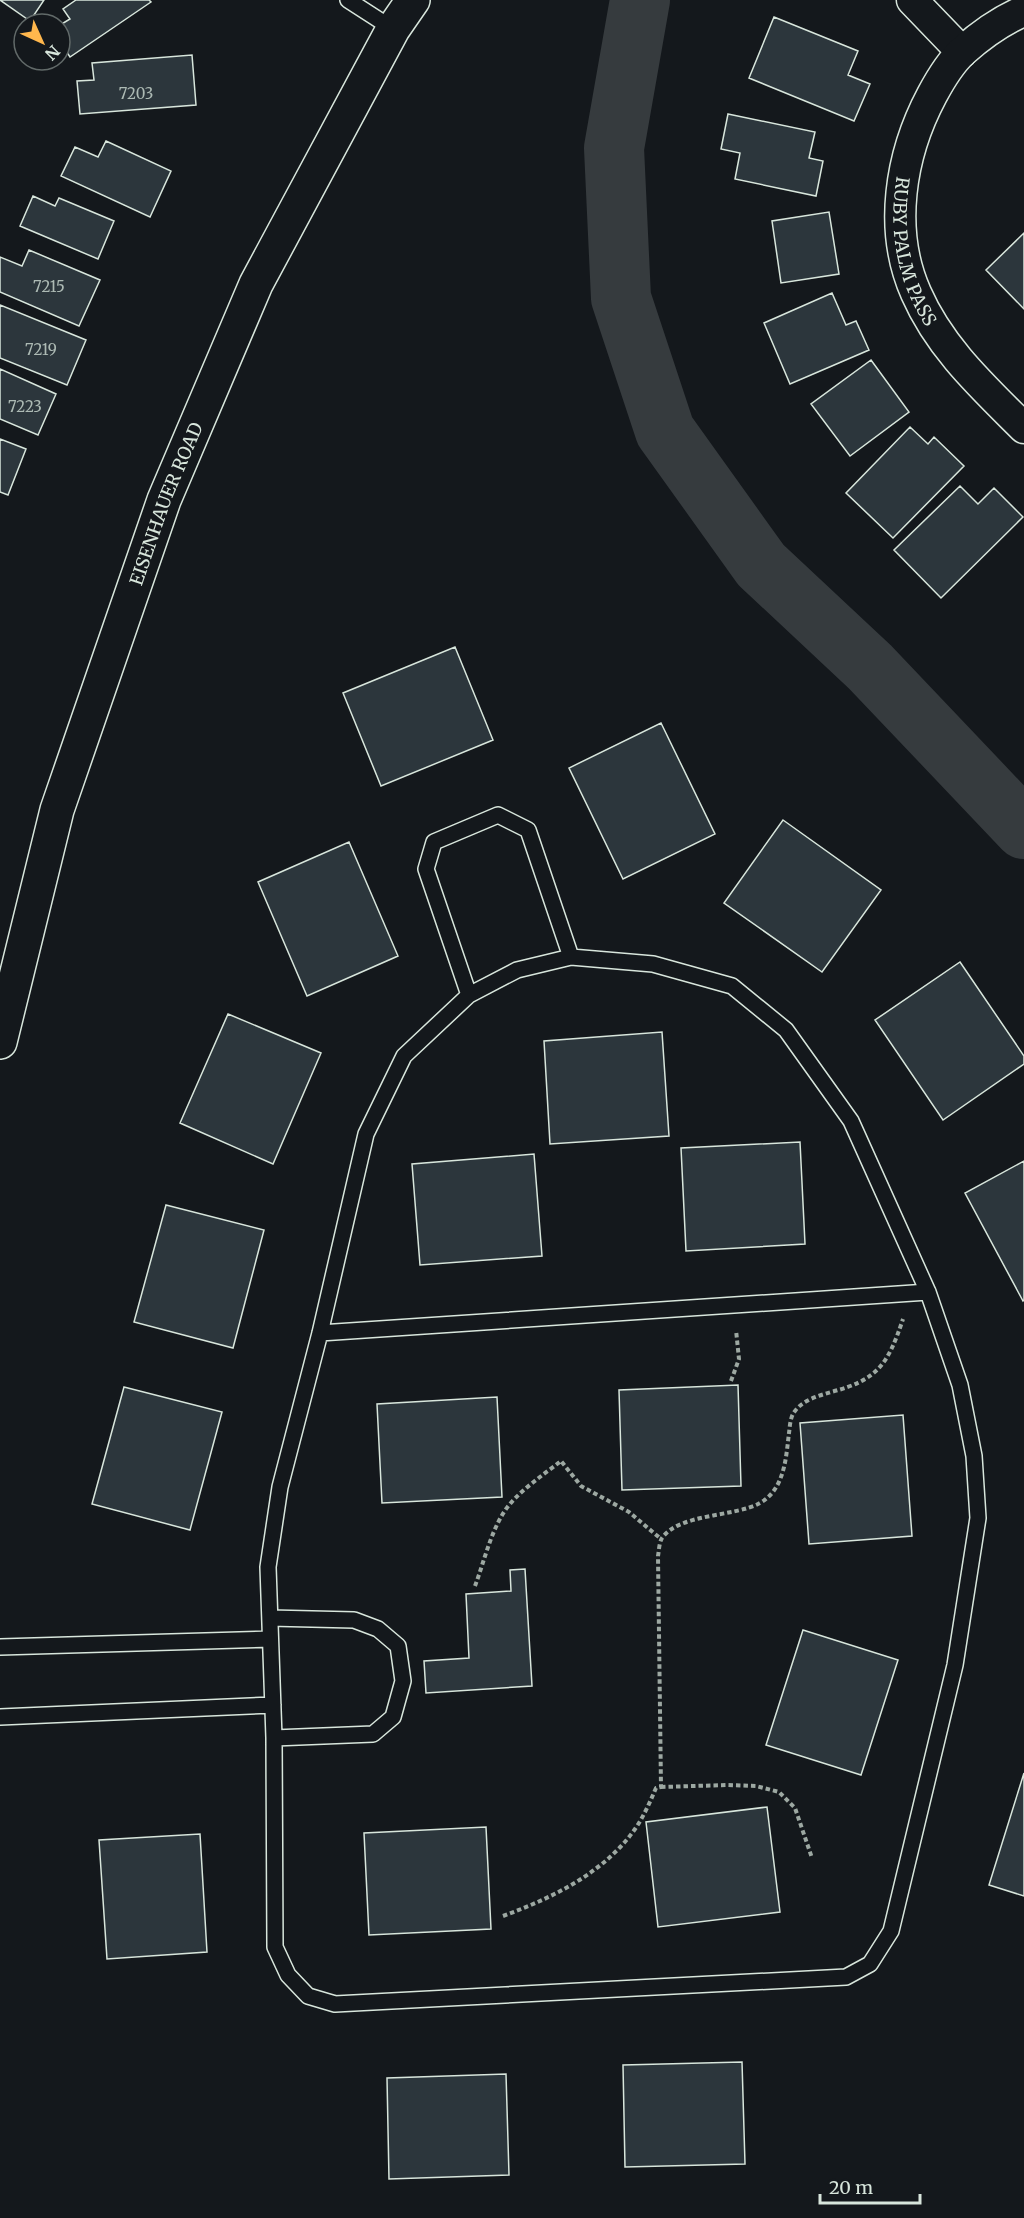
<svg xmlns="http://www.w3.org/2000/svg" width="1024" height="2218" font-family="Merriweather,serif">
  <rect width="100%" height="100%" fill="#14181c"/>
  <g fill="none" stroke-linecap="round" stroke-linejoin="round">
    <!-- river -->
    <path stroke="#363b3e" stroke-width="60" d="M640,0l-26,148 7,150 44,133 96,134 109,102 154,162"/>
  </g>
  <!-- building -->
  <path fill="#2c363c" stroke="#d8e6dc" stroke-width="1.5" d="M0,0h44l-14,21z
    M76,0h73l2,2 -81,55 -10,-15v-17l10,-6 -7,-10z
    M774,17l84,34 -10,24 22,9 -16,37 -105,-43z
    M192,55l4,50 -116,9 -3,-33 17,-1 -2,-17z
    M728,114l87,18 -6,26 14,3 -7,35 -81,-17 5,-26 -19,-4z
    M106,141l65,30 -21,46 -89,-41 14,-29 23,10z
    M33,196l22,10 4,-8 55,23 -16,38 -78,-33z
    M829,212l10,62 -58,9 -9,-62z
    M1024,233v76l-38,-39z
    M29,250l71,30 -21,46 -79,-34v-35l22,9z
    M832,293l14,32 10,-4 13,29 -79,34 -26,-61z
    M0,305l86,35 -19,45 -67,-27z
    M871,360l38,52 -59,44 -39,-52z
    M0,369l56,25 -18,41 -38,-16z
    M910,427l18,17 6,-7 30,29 -71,72 -47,-45z
    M0,439l26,10 -18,46 -8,-3z
    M960,486l18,18 16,-16 29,29 -82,81 -47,-48z
    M455,647l38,93 -112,46 -38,-93z
    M661,723l54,111 -92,45 -54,-111z
    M783,820l98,70 -59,82 -98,-69z
    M349,842l49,114 -91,40 -49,-114z
    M960,962l64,94v8l-81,56 -68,-100z
    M228,1014l93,39 -48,111 -93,-41z
    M662,1032l7,104 -119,8 -6,-103z
    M800,1142l5,102 -119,7 -5,-103z
    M534,1154l8,102 -122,9 -8,-101z
    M1024,1161v139l-1,1 -58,-108z
    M166,1205l98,25 -31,118 -99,-26z
    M738,1385l3,101 -119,4 -3,-100z
    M124,1387l98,25 -32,118 -98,-26z
    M497,1397l5,100 -120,6 -5,-99z
    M903,1415l9,121 -103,8 -9,-121z
    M525,1569l7,117 -106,7 -2,-32 45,-3 -3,-64 45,-3 -1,-21z
    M803,1630l95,30 -37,115 -95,-30z
    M1024,1773v123l-35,-11z
    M767,1807l13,105 -122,15 -12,-105z
    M486,1827l5,102 -122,6 -5,-102z
    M200,1834l7,118 -100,7 -8,-119z
    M742,2062l3,102 -120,3 -2,-102z
    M506,2074l3,101 -120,4 -2,-101z"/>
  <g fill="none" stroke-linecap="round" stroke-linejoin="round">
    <defs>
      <path id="service" d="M348,0l45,29
        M571,957l82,7 79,22 54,44 65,91 77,171 32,93 14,71 4,62 -23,147 -64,266 -21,33 -24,13 -511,27 -27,-8 -20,-21 -13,-28 -1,-209 -6,-171 12,-80 40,-154 46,-199 38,-78 65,-61 48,-25z
        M469,995l-43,-126 8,-27 64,-27 30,15 43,127
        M320,1333l608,-41
        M270,1618l84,2 24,9 20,17 5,35 -10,36 -20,17 -99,4
        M0,1647l270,-8
        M0,1717l273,-12"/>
      <g id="minor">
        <path d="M912,0l50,52"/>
        <path id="s1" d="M1024,11c-22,9 -43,24 -61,40 -13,12 -23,29 -31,44 -32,60 -44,135 -16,198 24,55 67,94 108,135"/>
      </g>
      <g id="secondary">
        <path id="s2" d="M0,1042l57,-232 107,-310 92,-216 137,-255 20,-29"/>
      </g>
    </defs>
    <!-- service casing -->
    <use href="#service" stroke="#d8e6dc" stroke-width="18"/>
    <!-- minor casing -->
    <use href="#minor" stroke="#d8e6dc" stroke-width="33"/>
    <!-- secondary casing -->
    <use href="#secondary" stroke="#d8e6dc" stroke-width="36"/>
    <!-- path -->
    <path stroke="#9da8a2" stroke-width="4" stroke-dasharray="4.5 3" stroke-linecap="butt" d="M731,1381l8,-22 -3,-29
      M475,1586c9,-24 15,-52 29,-74 12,-19 39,-37 57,-51l20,25 48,26 32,27
      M661,1787l66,-2 29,1 23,6 16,16 17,50
      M503,1916c49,-18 101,-43 132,-87 9,-13 15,-27 21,-41l5,-1 -3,-231c1,-5 1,-13 4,-18 18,-25 73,-21 98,-35 25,-14 26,-46 29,-70 1,-7 1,-16 6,-22 8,-11 23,-15 36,-19 47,-12 57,-28 72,-73"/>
    <!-- service -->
    <use href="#service" stroke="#14181c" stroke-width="15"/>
    <!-- minor -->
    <use href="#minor" stroke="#14181c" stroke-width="30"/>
    <!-- secondary -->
    <use href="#secondary" stroke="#14181c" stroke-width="33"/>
  </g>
  <g text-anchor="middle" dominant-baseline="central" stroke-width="4.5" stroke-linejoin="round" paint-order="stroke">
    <!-- number labels -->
    <g font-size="15" fill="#adbab4">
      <text x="136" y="93">7203</text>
      <text x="49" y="286">7215</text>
      <text x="41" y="349">7219</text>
      <text x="25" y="406">7223</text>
    </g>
    <!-- street labels -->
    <g font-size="18" fill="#d8e6dc" stroke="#14181c">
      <text stroke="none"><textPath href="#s1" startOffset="291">RUBY PALM PASS</textPath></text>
      <text stroke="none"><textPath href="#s2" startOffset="564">EISENHAUER ROAD</textPath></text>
    </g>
  </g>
  <!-- north arrow -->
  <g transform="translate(42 42) rotate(135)"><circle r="28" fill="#14181c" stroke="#626a69" stroke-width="1.5"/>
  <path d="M0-4.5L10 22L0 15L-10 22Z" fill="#ffb74d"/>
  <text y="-9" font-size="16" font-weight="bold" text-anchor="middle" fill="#d8e6dc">N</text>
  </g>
  <!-- scale -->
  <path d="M820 2194v9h100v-9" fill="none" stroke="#d8e6dc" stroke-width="3"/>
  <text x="829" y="2194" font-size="18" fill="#d8e6dc" stroke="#14181c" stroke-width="4.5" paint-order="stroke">20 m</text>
</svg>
